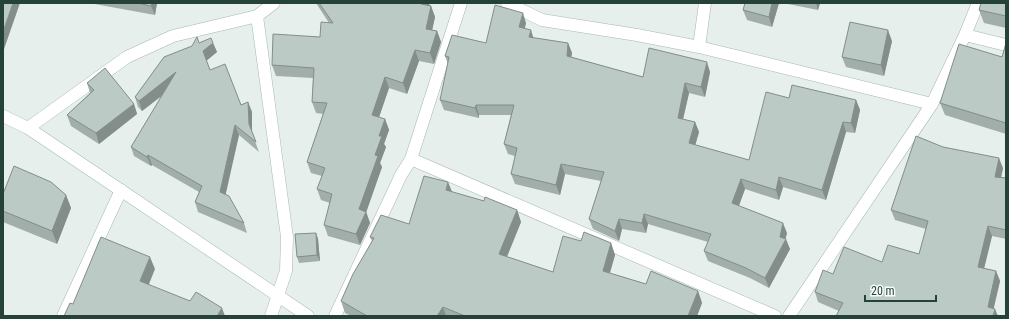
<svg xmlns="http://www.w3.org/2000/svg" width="1009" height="319" font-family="'Roboto Condensed',sans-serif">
  <rect width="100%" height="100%" fill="#e6efeb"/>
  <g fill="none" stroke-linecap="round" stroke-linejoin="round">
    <defs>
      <path id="street" d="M507,3l35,17 95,15 62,12 233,57
        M257,16l30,221 -1,34 -15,45
        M965,35l41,10
        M699,47l6,-44
        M28,128l99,-71 46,-21 84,-20 17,-13
        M411,159l364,157
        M63,316l58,-126
        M335,316l66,-141 10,-16 50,-156
        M789,316l143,-212 33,-69 13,-32"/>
      <path id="secondary" d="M3,116l25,12 280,188"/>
    </defs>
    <!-- street casing -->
    <use href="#street" stroke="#a8b8b2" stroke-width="13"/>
    <!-- secondary casing -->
    <use href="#secondary" stroke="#a4bbb3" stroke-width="13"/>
    <!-- street -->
    <use href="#street" stroke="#fff" stroke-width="12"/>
    <!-- secondary -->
    <use href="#secondary" stroke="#fff" stroke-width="12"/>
  </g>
  <!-- wall -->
  <path fill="#a1aea9" d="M89,3h68l-2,12z
    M316,3h114l-1,2 2,1 4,11 -3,13 5,1 4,11 -7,22 -15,-3 -12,33 -18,-6 -10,29 6,2 4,11 -5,14 2,3 -6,16 2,4 -16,44 4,12 -10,22 -32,-9 -4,-11 6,-22 -9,-3 -4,-11 5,-13 -11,-3 -4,-11 16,-48 -7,-1 -4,-11 1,-24 -37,-2 -4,-11 48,-28 9,-14z
    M779,3l-7,24 -25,-7 -4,-10z
    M783,3h37l-2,7z
    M1006,3v25l-22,-5 -5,-13z
    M526,23l-1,5 9,10 34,5 4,10 -1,4 72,20 67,-5 -5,25 -16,-4 -6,26 12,3 4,10 -4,13 54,15 40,-62 67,2 4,10 -5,23 -9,-1 -20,68 -43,-13 -4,13 -34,-11 -6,17 48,27 -2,6 5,10 -21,39 -19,-10 -42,-17 -4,-10 4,-9 -60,-18 -2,9 -24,-4 -3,12 -26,-12 -4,-10 12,-38 -36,-7 -5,21 -45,-11 -4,-10 4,-18 -7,-2 -4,-10 7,-29h-32v3l-35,-8 -4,-10 8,-36 -3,-8 41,-13z
    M892,41l-8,35 -38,-9 -4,-10z
    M199,43h14l4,9 -11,9 4,9 31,35 7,-3 4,10v21l7,19 -20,-17 -14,59 19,29 3,10 -49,-21 -3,-10 4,-10 -47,-27 -1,1 -17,-10 -3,-9 31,-51 -20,15 -4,-4 -3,-10z
    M1006,43v91l-61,-19 -5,-12 62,-46z
    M87,83l47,21 3,10 -38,30 -28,-18 -4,-11 23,-22z
    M943,147l60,21 -2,9 5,1v61l-14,-3 -8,32 12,3 4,10 -7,28 -154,2 -21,-9 -3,-10 18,-18 86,-20 7,-25 -31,-9 -4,-10z
    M452,192l32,9 33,9 4,12 -14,35 46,15 28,-31 30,2 4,12 -5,18 36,11 52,7 4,12 -5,13h-346l-6,-3 -4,-12 31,-60 -2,-4 39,-13z
    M3,194l63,1 5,13 -14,36 -54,-22z
    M316,233l2,6 2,22 -21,2 -2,-6z"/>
  <!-- shaded-wall -->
  <path fill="#838d89" d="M13,3h7l-17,49v-20z
    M152,3h5l-2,12 -4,-9z
    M421,3h9l-5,12z
    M772,3h7l-7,24 -3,-10z
    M816,3h4l-2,7z
    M431,6l4,11 -5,23 -4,-11z
    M523,13l3,10 -4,14 -3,-10z
    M531,30l3,10 -5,-3z
    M888,30l4,11 -8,35 -3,-11z
    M437,31l4,11 -7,22 -4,-11z
    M213,43l4,9 -11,9 -3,-10z
    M568,43l4,10 -2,13 -3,-10z
    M415,50l4,11 -12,33 -4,-11z
    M707,62l3,10 -5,25 -4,-10z
    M176,72l4,9 -38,30 -3,-10z
    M385,77l4,11 -13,38 -4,-11z
    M685,83l4,10 -8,35 -3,-10z
    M856,100l4,10 -5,23 -4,-10z
    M248,102l4,10v21l-3,-9z
    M134,104l3,10 -38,30 -3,-11z
    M476,105l3,10v3l-4,-10z
    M385,119l4,11 -5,14 2,3 -6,16 2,4 -16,46v-1l4,11 -10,22 -4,-11 3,-25 16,-54 4,-19z
    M695,122l4,10 -6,21 -4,-10z
    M843,122l3,10 -20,68 -4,-10z
    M235,125l4,10 -15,67 -4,-10z
    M148,155l4,10 -1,1 -4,-9z
    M999,158l4,10 -4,19 -4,-10z
    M561,164l4,10 -5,21 -4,-10z
    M779,177l4,10 -4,13 -3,-10z
    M741,179l4,10 -9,24 -4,-10z
    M448,182l5,12 -7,-4z
    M66,195l5,13 -14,36 -5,-13z
    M517,210l4,12 -18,44 -4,-12z
    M644,214l4,10 -2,9 -4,-10z
    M619,219l3,10 -3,12 -4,-10z
    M783,223l4,10 -2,8 1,-2 4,10 -21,39 -4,-10 15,-41z
    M988,226l4,10 -10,41 -4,-10z
    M316,233l2,6 2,22 -3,-6z
    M611,243l4,12 -8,27 -4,-11z
    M150,257l5,12 -10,25 -5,-13z
    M996,271l4,10 -8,35 -4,-9z
    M698,291l4,12 -5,13h-9z
    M443,307l3,9h-9z
    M222,308l3,8h-8z
    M995,309l3,7h-5z"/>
  <!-- building -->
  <path fill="#bbcac4" stroke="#838d89" d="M3,3h10l-10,29z
    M138,3h14l-1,3z
    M319,3h102v1l10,2 -5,23 11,2 -7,22 -15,-3 -12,33 -18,-6 -13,38 13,4 -6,17h3l-7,19 3,1 -19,53 7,3 -10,22 -32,-9 8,-31 -15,-5 8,-21 -18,-6 20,-59 -15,-1 2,-34 -42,-3 1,-31 47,3 1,-15 12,1z
    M745,3h27l-3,14 -26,-7z
    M981,3h25v13l-27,-6z
    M495,5l28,8 -4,14 12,3 -2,7 39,6 -1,13 76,21 6,-29 58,14 -6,25 -16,-4 -7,35 17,4 -6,21 60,17 17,-68 23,6 3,-13 64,15 -5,23 -8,-1 -21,68 -43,-13 -3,13 -35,-11 -9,24 51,20 -3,14 6,2 -21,39 -19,-10 -42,-17 7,-17 -67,-20 -2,9 -23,-4 -4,12 -26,-12 15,-47 -43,-8 -5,21 -45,-11 6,-26 -13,-4 10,-39h-38l-1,3 -35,-8 9,-43 -4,-1 7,-21 34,8z
    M850,22l38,8 -7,35 -39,-8z
    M197,37l2,6 12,-5 2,5 -10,8 7,19 15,-6 16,41 7,-3 1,22 7,18 -21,-17 -15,67 9,4 15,27 -49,-21 7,-16 -54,-31 -1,2 -16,-10 45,-75 -37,29 -4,-4 29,-40 28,-11z
    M1006,43v80l-66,-20 19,-59 43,13z
    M105,68l29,36 -38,29 -29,-18 27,-25 -7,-7z
    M916,136l27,11 56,11 -4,19 11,1v52l-18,-4 -10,41 18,4 -8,36 7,2 -2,7h-157l7,-13 -28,-11 8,-22 10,4 11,-27 38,15 6,-17 31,9 9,-33 -37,-11z
    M14,166l37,16 15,13 -14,36 -49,-20v-17z
    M424,176l24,6 -2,8 38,11 1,-4 32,13 -18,44 54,18 10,-36 18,5 3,-9 27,11 -8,28 43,13 5,-13 47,20 -10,25h-223l-22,-9 -6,9h-70l-26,-15 12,-27 21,-36 -4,-1 11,-22 28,9z
    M316,233l1,22 -20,2 -2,-23z
    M101,237l49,20 -10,24 50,20 6,-9 26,16 -5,8h-153l6,-13 3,1z"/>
  <!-- border -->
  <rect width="1009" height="319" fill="none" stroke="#24423a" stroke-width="8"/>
  <!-- scale -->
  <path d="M865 295v6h71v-6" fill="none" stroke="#24423a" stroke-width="2"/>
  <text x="871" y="295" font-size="12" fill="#24423a" stroke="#f7fbf9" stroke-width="3" paint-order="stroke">20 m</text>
</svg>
